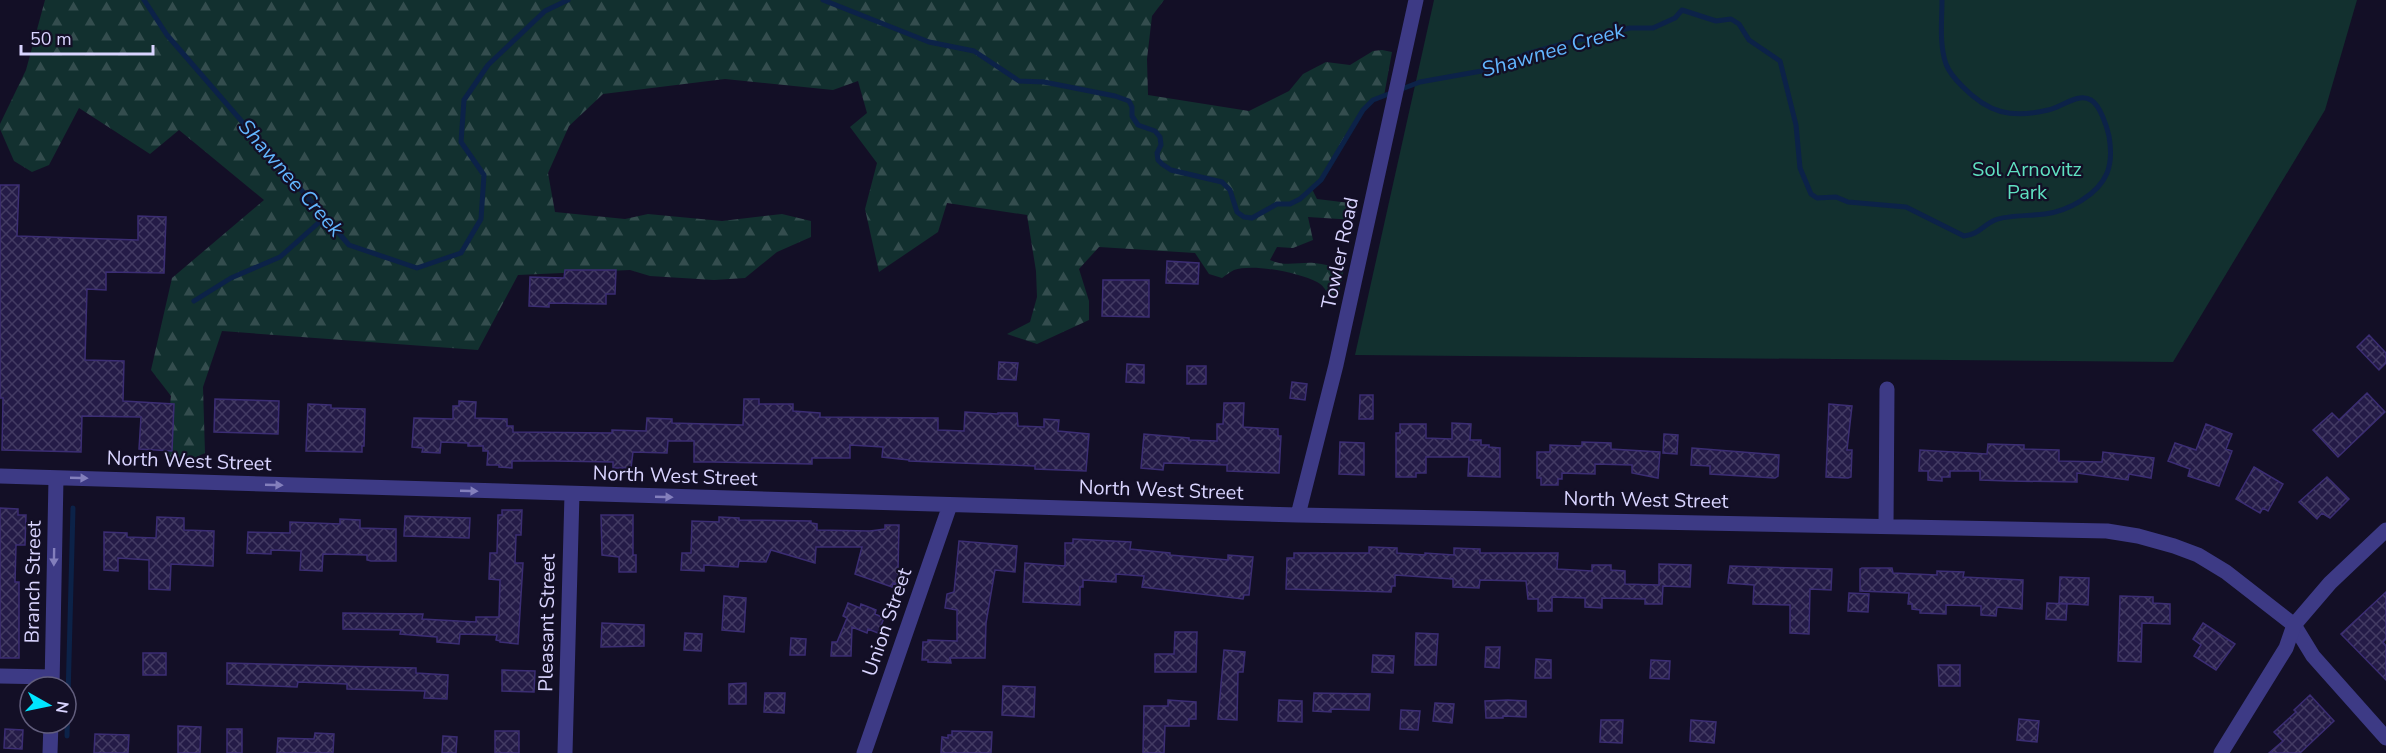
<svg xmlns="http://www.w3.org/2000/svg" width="2386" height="753" viewBox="0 0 2386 753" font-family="'Nunito Sans',sans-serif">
	<defs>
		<pattern id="forest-firs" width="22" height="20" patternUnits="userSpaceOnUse" patternTransform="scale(1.5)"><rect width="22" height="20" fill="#12302f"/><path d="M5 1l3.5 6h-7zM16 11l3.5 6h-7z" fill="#344d4e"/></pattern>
		<pattern id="building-cross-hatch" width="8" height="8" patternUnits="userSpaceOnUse" patternTransform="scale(1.5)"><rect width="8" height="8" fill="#241b47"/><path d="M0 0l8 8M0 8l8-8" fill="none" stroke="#433b63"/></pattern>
	</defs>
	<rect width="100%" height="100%" fill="#130f26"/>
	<path fill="url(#forest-firs)" d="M45 0H1164L1152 16 1147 59 1148 95 1249 111 1289 91 1303 74 1326 62 1350 65 1373 51 1382 50 1392 52 1384 96C1356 107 1336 154 1321 180L1312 189 1317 199 1358 204 1355 220 1308 217 1313 240 1293 248 1277 247 1270 260C1284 267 1299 262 1314 263 1324 264 1334 267 1344 268L1338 299C1324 294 1327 287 1317 282 1299 273 1253 263 1234 270 1230 272 1226 275 1222 278L1209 274 1195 253 1099 247 1079 269 1089 301V320L1037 344 1007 334 1030 322 1037 297 1036 271 1027 215 947 203 938 232 879 272 865 209 877 163 850 127 867 113 858 81 833 90 725 79 603 94 569 126 548 173 555 212 625 219 648 214 722 221 782 214 811 221V237L777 252 745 278 714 280 650 276 630 270 518 275 478 350 222 331 203 387 205 453 183 463 164 458 171 396 151 370 172 278 264 200 179 130 150 154 79 108 49 165 32 172 14 161 0 129V124L26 70Z"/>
	<path fill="#12302f" d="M1434 0H2357L2325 110 2173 362 1355 355Z"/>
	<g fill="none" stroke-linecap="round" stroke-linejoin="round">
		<path stroke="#0c2248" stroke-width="5" d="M144 0 167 35 349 245 417 268 461 253 481 219 484 175 461 142 464 100 488 65 545 11 568 0
			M823 0 929 42 974 51 1019 81 1044 82 1115 96 1129 101 1132 107V116L1138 125 1155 131 1160 137 1161 145 1157 153 1158 160 1162 164 1171 170 1222 182 1230 190 1237 212 1244 217 1252 218 1277 204H1290L1300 199 1321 180 1363 110 1373 100 1420 82 1504 67 1526 54 1567 43 1630 28H1653L1675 18 1682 10 1716 21 1731 19 1739 24 1749 40 1780 61 1796 125 1800 168 1811 194 1817 198 1836 197 1848 202 1906 207 1964 236C1978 235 1983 225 1995 220 2007 215 2031 216 2045 214 2068 211 2098 195 2107 173 2112 161 2111 148 2109 136 2107 127 2100 105 2091 100 2078 92 2061 108 2048 110 2011 119 1988 113 1962 86 1955 79 1949 72 1946 64 1939 44 1942 20 1942 0
			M194 301 231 278 280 257 325 217
			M67 736 73 508"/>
	</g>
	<path fill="url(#building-cross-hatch)" stroke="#3b2d73" stroke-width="1.5" d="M0 185H19L17 236 138 240V216L166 217 164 273 106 272V290L87 289 85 360 124 361 123 401 174 404 172 451 139 449 141 417 82 416 81 452 2 450 3 398H0Z
		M1167 261 1199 263 1198 284 1166 283Z
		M565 270H616L615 294H606V304L549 303V307L529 306 530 277 564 278Z
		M1103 280H1149V317L1102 316Z
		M2369 335 2386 353V363L2379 370 2357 347Z
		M999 362 1018 363 1016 380 998 379Z
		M1127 364 1144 365V383L1126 382Z
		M1187 366H1206V384H1187Z
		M1292 382 1307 384 1305 400 1290 398Z
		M2367 393 2385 412 2338 457 2313 430 2332 413 2339 420Z
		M1360 395H1373V419H1359Z
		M215 399 279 401 278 434 214 432Z
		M744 399H759V404H793V411L820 413V417L938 418V430L964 431 965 412 998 414V413H1017L1018 426 1044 427V419L1059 420 1058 431 1089 434 1086 471 1035 469V466L909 461V460L882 457 883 447 850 445V458H812V464L713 462H694V441H668L667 453 633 452 631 468H613V462L554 461H512V468L499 467V465H487L488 451H483V446H468V443L441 442 440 453 422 452 423 448 412 447 414 418 453 419V406H459V401L476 402 475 418 507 419V426H513V432L612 433V430L646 431 647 418 672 419V423L743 425Z
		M1224 403H1244L1243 427 1278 429V436H1281L1279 473 1227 471V465L1164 463 1163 470 1141 468 1144 434 1189 438V440L1217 441V424H1223Z
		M308 404 331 405V408L365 409 364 446H362V452L306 451Z
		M1829 404 1852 406 1847 450H1852L1851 477 1848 478 1826 477Z
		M1452 423 1471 424 1470 440H1481V445H1489V447L1500 448V477L1468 476 1469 457H1426V473H1416V477H1396V433H1400V424H1426V438L1452 439Z
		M2206 424 2232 434 2226 449 2232 451 2219 486 2188 476 2190 469 2168 461 2175 443 2196 450Z
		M1664 434 1678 435 1677 454 1663 453Z
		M1340 442 1364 443V475L1339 474Z
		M1582 442 1611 443V449L1660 452 1658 478 1632 473V465L1595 464V474L1562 473V479H1558V485H1541V478H1537V452H1550V445L1582 446Z
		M1988 444 2024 445V449L2059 450V461L2102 462 2103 452 2154 458 2151 478 2129 474 2128 480 2077 473V482L2008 481 1980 480V471H1950V477H1942V481L1928 480V471H1919L1920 450 1987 454Z
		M1692 448 1779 455 1778 476 1775 478 1710 474V466L1691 465Z
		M2254 467 2283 484 2268 511 2263 508 2260 513 2236 499Z
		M2327 477 2349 499 2330 518 2322 513 2317 519 2299 502Z
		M0 508 18 509V515H26L25 545H16L15 582H19V658H0Z
		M502 510H522L521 535H516L515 563H523L518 644 500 642V641L496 640 497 635 460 634 459 644 437 642V637L400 634 401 630 343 629V613L423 614 422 619 476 622V617H499L500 580 489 579 490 553H497L498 515H502Z
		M601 515H633V555H636V572H619V557L602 555Z
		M405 516 470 518 469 538 404 536Z
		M157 517 184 518V530L214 531 213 566 171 564 170 590 149 589V560L118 558V571L104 570V532L127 533V537L156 538Z
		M719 517 739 518V520L811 521V523L817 524V530L870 531 885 529V525H899L898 571H900L896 584 893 583 892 587 855 574 862 547H816L815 563 771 550 766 562 739 561 738 567 704 565V571L681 570 682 553H691L692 521 719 522Z
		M340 519 360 520V528L396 529V561H371L367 560V555L323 554 322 571 300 570 301 551 271 550V554L247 553 248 532 290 533V522L340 524Z
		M1073 539 1131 542 1130 549 1170 553V555L1228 560V555L1253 557 1249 595H1244L1243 599 1142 587 1144 576 1116 574V582L1083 580V587H1080V605L1023 602 1025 563 1065 566V543H1073Z
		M959 541 1017 546 1015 572 995 570 986 623 985 658H950L951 663 928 662V660H922L923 642H928V640L957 641V610L945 608 947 594 954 592Z
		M1369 547 1397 548V553L1425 555V553L1454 555V548L1480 549V553H1558L1557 569 1592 571V565H1611V570L1625 571V584L1659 585V564L1691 565 1690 587 1663 586 1662 604H1645V599L1602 598V608L1585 607V598L1552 597V611H1538V599H1528L1526 581 1480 580 1479 588 1453 587V579L1395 575V586H1392L1391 592 1286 589 1287 558H1294V553H1369Z
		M1730 566 1832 569 1831 590 1810 589 1809 634 1790 633V605L1753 604 1754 585 1728 583Z
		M1862 568H1892L1893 573 1937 575V571L1964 572 1963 577 2023 580 2022 609 1997 607 1996 616 1981 615V606L1946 605V614L1920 613V610L1912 609V604H1908L1909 593 1860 591V569Z
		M2060 577 2089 578 2088 605 2059 603Z
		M2386 592V639L2383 642 2386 646V680L2341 634Z
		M1849 593 1869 594 1868 612 1848 611Z
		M724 596 746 598 744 632 722 630Z
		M2120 596 2153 597V603L2170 604V624L2142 623 2141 662 2118 661Z
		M848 603 860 608 861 604 876 610 875 614 884 618 878 633 868 629 867 633 852 627 851 656H831L832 642H837L847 618 843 616Z
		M2047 603 2067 604 2066 620 2046 619Z
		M602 623 644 625V646L601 647Z
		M2203 623 2235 644 2216 670 2194 656 2201 645 2193 639Z
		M1175 632H1197L1196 672H1155V654H1174Z
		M685 633 702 634 701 651 684 650Z
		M1416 633 1438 634 1436 665H1415Z
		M791 638 806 639 805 655H790Z
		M1486 647H1500L1499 668 1485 667Z
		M1224 650 1245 652 1243 672H1238L1237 720 1218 719Z
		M143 653H166V675H143Z
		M1373 655 1394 656 1393 673 1372 672Z
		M1536 659 1551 660V678H1535Z
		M1651 660 1670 661 1669 679 1650 678Z
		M227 663 416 668V673L448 675 447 699 424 698 425 691 347 689V684L298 682 297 687 227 684Z
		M1938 665H1960V686H1939Z
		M502 670 535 671 534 692 502 691Z
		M746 683V704H729V684Z
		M1003 686 1035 687 1034 717 1002 715Z
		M765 693H785L784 713 764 712Z
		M1314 693 1370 694 1369 710 1331 709V712L1313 711Z
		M2310 695 2334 721 2300 753H2269L2283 741 2274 732 2296 712 2294 710Z
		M1168 700 1196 702V719H1189V726H1165L1164 753H1143L1144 706H1168Z
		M1279 700 1302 701V722L1278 721Z
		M1508 700 1526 701V717L1503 716V718H1486L1485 701Z
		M1435 703 1454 704 1452 723 1433 721Z
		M1401 710 1420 711 1418 730 1400 729Z
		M2019 719 2039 721 2037 742 2017 740Z
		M1601 720H1623L1622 743 1600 742Z
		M1691 720 1716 722 1714 743 1690 741Z
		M178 726 201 727 200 753H178Z
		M5 729 23 730 22 749 4 748Z
		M227 729H242V753H227Z
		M495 731H519V753H495Z
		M952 731 992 732 991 753H941L942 737 948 738V735H952Z
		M315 733 334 734 333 753H277L278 738 314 739Z
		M95 734 129 735 128 753H94Z
		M443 736 457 737 456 753H442Z"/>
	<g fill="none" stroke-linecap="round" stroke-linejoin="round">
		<path stroke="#3d3a85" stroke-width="15" d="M0 476 1298 515 2107 531 2138 536 2174 546 2198 555 2226 572 2294 625 2313 656 2386 738
			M1298 515 1336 365 1416 0
			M1886 526 1887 389
			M0 676 52 677
			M52 687 56 478
			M50 753 51 723
			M565 753 572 494
			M864 753 950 505"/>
		<path stroke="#3d3a85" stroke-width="15" d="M2221 753 2286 648 2294 625 2330 583 2386 530"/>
	</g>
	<defs><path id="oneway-solid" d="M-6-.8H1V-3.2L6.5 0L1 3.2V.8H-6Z" transform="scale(1.5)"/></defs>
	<g fill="#837fbc">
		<use href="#oneway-solid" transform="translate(79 478) rotate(2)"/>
		<use href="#oneway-solid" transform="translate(274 485) rotate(2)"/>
		<use href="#oneway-solid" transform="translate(469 491) rotate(2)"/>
		<use href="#oneway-solid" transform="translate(664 497) rotate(2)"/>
		<use href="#oneway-solid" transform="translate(54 557) rotate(91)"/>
	</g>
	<g text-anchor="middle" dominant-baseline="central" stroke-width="4.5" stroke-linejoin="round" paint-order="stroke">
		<g font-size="20" fill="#5fe0c0" stroke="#130f26">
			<text x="2027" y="169">Sol Arnovitz<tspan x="2027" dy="23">Park</tspan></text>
		</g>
		<g font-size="20" fill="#d9d4ff" stroke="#130f26">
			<text transform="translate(1340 253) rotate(-78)">Towler Road</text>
			<text transform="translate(189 461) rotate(2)">North West Street</text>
			<text transform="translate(675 476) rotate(2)">North West Street</text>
			<text transform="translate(1161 490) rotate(2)">North West Street</text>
			<text transform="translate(1646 500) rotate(1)">North West Street</text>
			<text transform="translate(33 582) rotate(-89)">Branch Street</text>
			<text transform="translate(887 622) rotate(-71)">Union Street</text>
			<text transform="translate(547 623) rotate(-89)">Pleasant Street</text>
		</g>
		<g font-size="21" font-style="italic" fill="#62b6ff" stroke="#130f26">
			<text transform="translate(1553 50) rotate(-16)">Shawnee Creek</text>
			<text transform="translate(291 178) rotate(49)">Shawnee Creek</text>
		</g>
	</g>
	<g transform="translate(48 705) rotate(99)"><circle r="28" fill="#130f26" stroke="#625e7d" stroke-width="1.5"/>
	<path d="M0-4.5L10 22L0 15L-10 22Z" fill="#00e5ff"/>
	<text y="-9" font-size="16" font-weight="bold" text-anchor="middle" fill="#d9d4ff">N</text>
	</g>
	<path d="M21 45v9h132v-9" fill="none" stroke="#d9d4ff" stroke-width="3"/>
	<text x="30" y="45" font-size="18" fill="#d9d4ff" stroke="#130f26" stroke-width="4.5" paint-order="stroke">50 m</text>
</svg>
